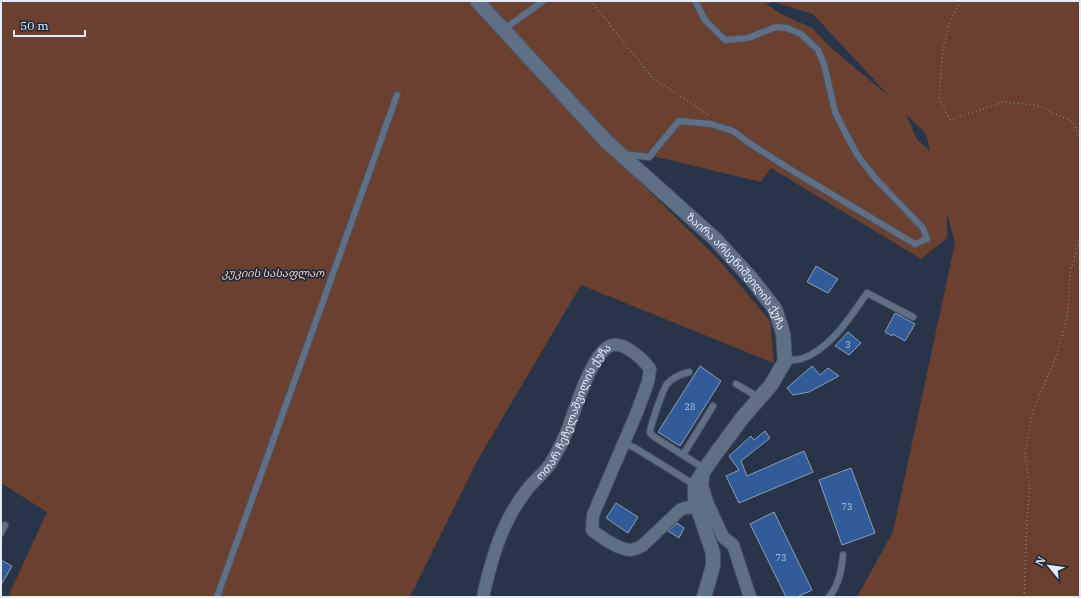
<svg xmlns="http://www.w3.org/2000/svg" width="1081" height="598" viewBox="0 0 1081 598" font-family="'IBM Plex Serif','Noto Sans Georgian',serif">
	<rect width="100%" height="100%" fill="#283548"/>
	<path fill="#6c402f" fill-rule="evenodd" d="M1 1H467L508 45 641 183 719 260 770 321 774 363 581 285 477 461 410 597H1V596L8 597 47 512 1 483Z
		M485 1H1080V597H857L893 532 955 243 947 213V238L921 259 771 168 761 182 615 147ZM773 2 813 14 890 97 829 46 812 28 783 15 766 4ZM906 114 926 134 930 151 917 140Z"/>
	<path fill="#315b99" stroke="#8e9eb5" d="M816 266 838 279 828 293 807 282Z
		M895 313 915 324 905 341 893 334 892 336 885 332Z
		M848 332 861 343 849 355 835 346Z
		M700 366 721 381 680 446 658 432Z
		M812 366 820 375 828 368 839 376 809 392 793 395 787 388Z
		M765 431 770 438 741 461 747 476 804 451 813 472 739 503 726 476 739 470 729 456 751 436 754 440Z
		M851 468 875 533 842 545 819 480Z
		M616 503 638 517 628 533 606 518Z
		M774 512 812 590 797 597H786L750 524Z
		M677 523 684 528 679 538 668 531Z
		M1 560 12 566 1 585Z"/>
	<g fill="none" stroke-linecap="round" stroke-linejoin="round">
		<defs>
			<path id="service" d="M503 30 543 1
				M624 154 649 157 679 121 711 124 733 131 749 143 793 171 915 244 927 239 923 228 875 178 858 156 846 134 835 112 824 64 818 50 801 34 787 28 776 27 748 38 725 40 705 20 695 1
				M786 361C791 360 796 360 801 359 830 350 851 316 867 293L913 317
				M689 372C681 374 673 377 667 384 663 390 650 426 650 433L653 436 705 469
				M736 384 760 398
				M624 443 635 448 695 485
				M683 455 713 406
				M1 533 5 525
				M217 597 397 95
				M829 597C838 586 842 568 843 555"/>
			<g id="minor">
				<path d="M704 470 702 485 707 502 723 537 733 545 750 597"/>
				<path id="s1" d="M483 597C488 574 495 546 506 524 511 513 519 500 526 491 534 480 546 472 552 461 558 451 563 441 567 431 575 410 590 358 608 347 621 338 643 359 650 369L648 382 637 412 593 515 592 530C601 537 618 549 630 550 634 550 638 548 642 546L680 510 685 508 697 507"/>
			</g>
			<g id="tertiary">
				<path id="s2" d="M477 1 607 142 715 239 750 277 775 309 783 333 785 361 771 385 743 417 717 452 705 469 695 485V500L713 553V566L704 597"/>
			</g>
		</defs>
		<use href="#service" stroke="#475263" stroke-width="8"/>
		<use href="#minor" stroke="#475263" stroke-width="14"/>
		<use href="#tertiary" stroke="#475263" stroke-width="16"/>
		<path stroke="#768191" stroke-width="1.5" stroke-dasharray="1 3" stroke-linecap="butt" d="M591 1 654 80 670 89 710 116
			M959 1V4L950 21 943 49 939 99 950 120 1003 102 1036 105 1073 122 1080 139
			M1024 597 1027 520 1030 486 1025 454 1032 414 1057 354 1068 313 1070 273 1080 237V195"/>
		<use href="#service" stroke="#616f85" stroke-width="6"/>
		<use href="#minor" stroke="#616f85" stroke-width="12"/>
		<use href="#tertiary" stroke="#616f85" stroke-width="14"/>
	</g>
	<g text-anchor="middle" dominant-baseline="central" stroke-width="3.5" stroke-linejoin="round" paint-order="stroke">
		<g font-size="9" fill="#b6c8e0">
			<text x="848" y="344">3</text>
			<text x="690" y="406">28</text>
			<text x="847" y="506">73</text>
			<text x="781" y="557">73</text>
		</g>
		<g font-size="11" font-style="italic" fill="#fbcebc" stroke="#1e2b3d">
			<text x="273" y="273">კუკიის სასაფლაო</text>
		</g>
		<g font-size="11" fill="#e3ecf8" stroke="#1e2b3d">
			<text stroke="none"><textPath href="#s2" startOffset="376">ზაირა არსენიშვილის ქუჩა</textPath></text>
			<text stroke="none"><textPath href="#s1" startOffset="209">ოთარ ჩეჩელაშვილის ქუჩა</textPath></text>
		</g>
	</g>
	<rect width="1081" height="598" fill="none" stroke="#e3ecf8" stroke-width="4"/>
	<g transform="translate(1049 566) rotate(299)" stroke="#1e2b3d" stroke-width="3" paint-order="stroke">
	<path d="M0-3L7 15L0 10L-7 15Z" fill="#e3ecf8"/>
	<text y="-6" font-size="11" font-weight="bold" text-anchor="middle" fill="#e3ecf8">N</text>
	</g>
	<path d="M14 30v6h71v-6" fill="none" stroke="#e3ecf8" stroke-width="2"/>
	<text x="20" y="30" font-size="12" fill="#e3ecf8" stroke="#1e2b3d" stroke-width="3" paint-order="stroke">50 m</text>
</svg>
